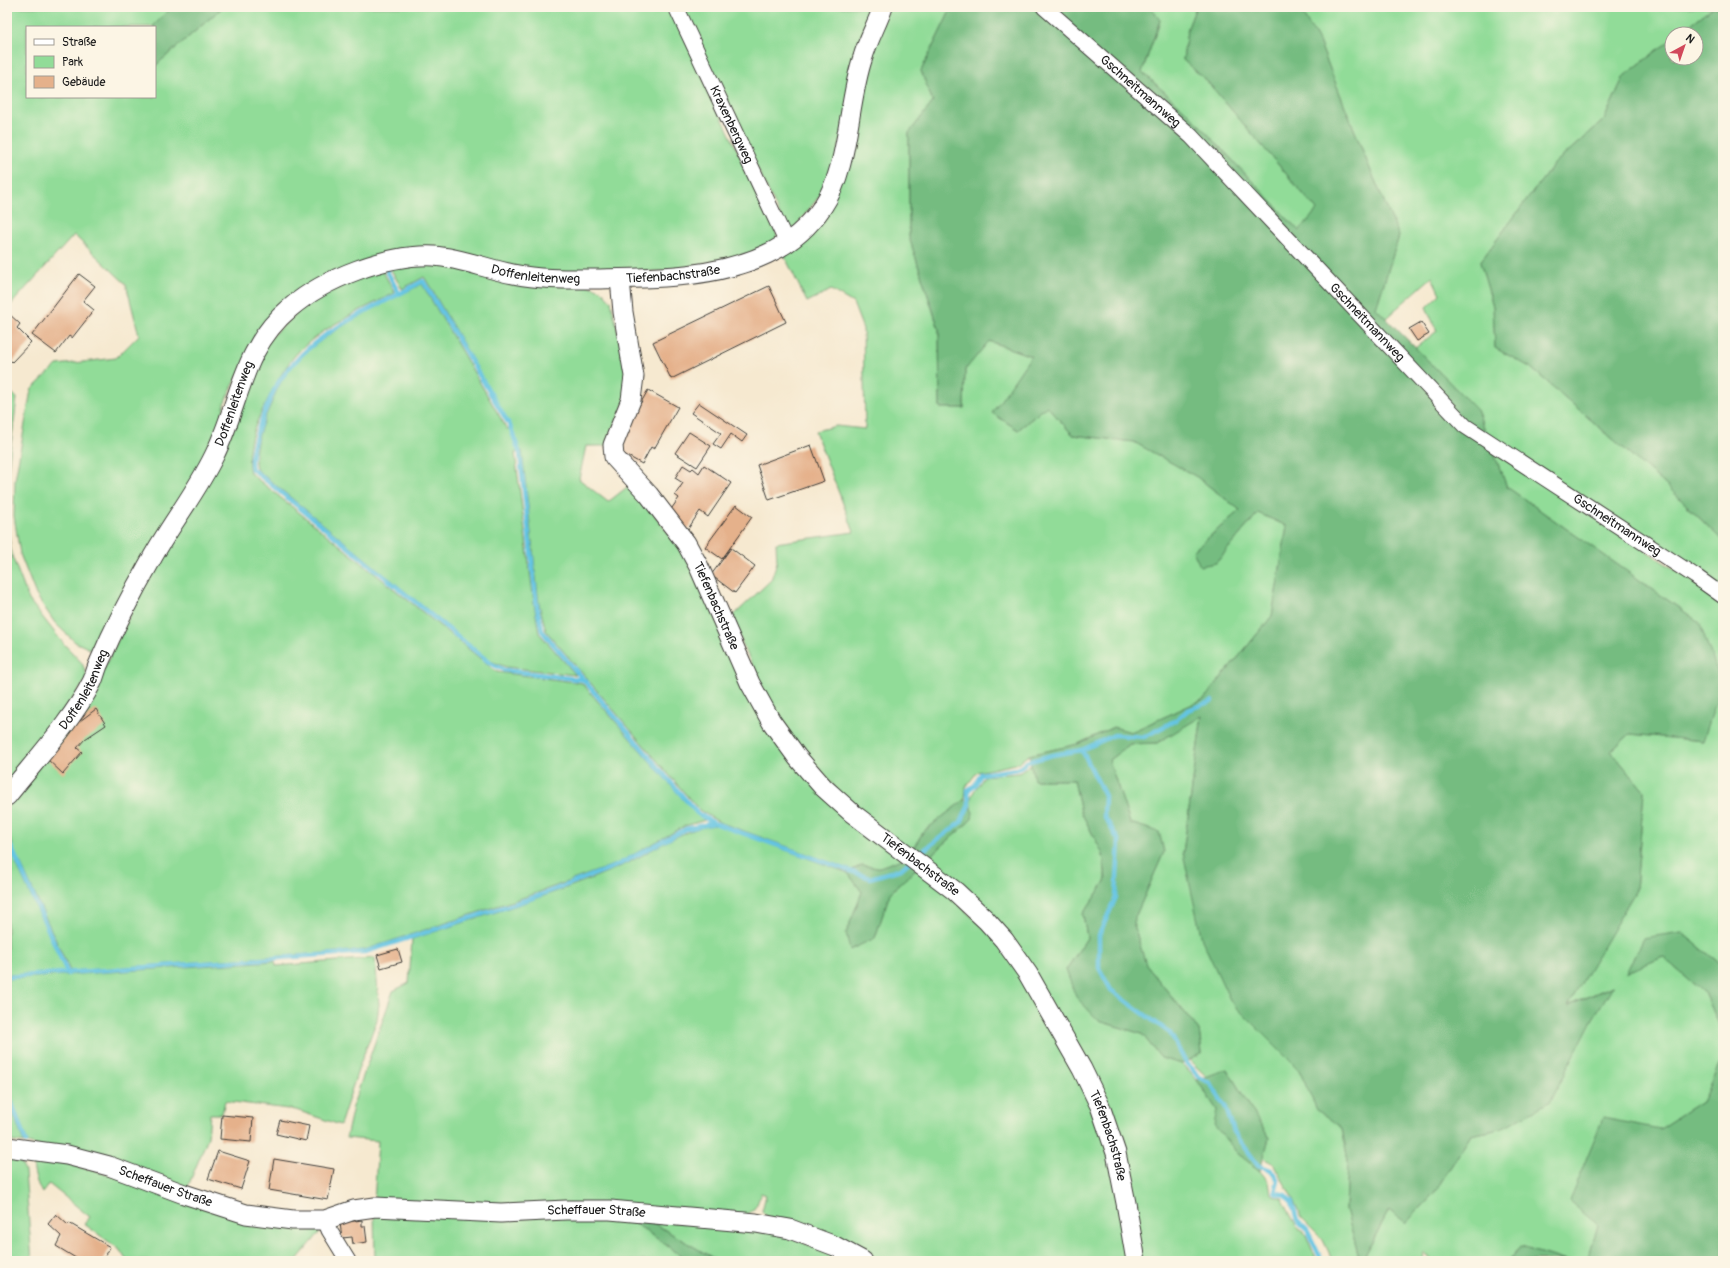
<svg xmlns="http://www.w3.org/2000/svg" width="1730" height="1268" viewBox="0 0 1730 1268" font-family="Pangolin,sans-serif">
	<rect width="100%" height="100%" fill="#fcf5e5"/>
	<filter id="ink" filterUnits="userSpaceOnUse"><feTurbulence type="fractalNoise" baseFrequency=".025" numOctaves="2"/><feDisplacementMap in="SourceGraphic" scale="8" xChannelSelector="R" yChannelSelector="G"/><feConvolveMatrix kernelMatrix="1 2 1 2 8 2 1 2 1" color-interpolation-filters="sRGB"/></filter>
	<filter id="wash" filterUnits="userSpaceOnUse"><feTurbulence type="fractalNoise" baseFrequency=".012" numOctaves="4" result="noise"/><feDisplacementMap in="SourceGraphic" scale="16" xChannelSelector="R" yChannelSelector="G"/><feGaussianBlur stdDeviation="0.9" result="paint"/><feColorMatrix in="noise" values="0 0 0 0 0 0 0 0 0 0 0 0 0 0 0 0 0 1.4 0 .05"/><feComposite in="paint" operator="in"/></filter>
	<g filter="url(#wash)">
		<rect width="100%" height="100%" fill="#f6e9d0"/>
		<path fill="#91dc98" stroke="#567c5a" d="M7 7H172L152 27H27V97H155V66L223 7H670L777 235 774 242 764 250 668 271 526 273 452 254 311 285 239 374 226 399 216 441 98 649 92 650 75 642 55 623 36 595 20 554 14 516 15 480 31 390 57 365 116 358 139 335 126 284 74 235 7 309Z
			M680 7H877L829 184 792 231 785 226Z
			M888 7H952L921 71 933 102 909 133V237L939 330 940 408H964L965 370 988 341 1031 356 993 413 1018 430 1047 406 1073 435 1134 442 1197 477 1240 510 1193 551 1216 563 1258 513 1287 526 1272 616 1204 699 1131 732 1113 727 1078 744 1029 755 1016 764 977 772 966 787 965 799 923 832 911 852 857 812 777 721 731 618 771 580 777 562 776 543 854 532 815 431 836 426 865 429 863 329 853 303 831 290 807 302 783 253 823 218 863 72Z
			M1150 7H1196L1187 30 1183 60 1206 80 1317 210 1299 231 1188 113 1142 72 1160 21Z
			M1298 7H1713L1678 34H1672V39L1624 76 1604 120 1554 164 1480 262 1493 306 1495 348 1530 367 1668 487 1723 541V591L1488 437 1477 410 1415 348 1437 331 1426 307 1440 294 1432 277 1386 318 1376 308 1399 236 1370 169 1318 39Z
			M431 261 587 285 601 290 611 301 628 377 626 399 606 446H586L579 479 608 502 631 484 684 553 766 720 905 858 877 868 862 865 852 870 719 822 699 810 546 631 539 604 522 451 515 453 534 603 539 633 576 675 506 667 490 661 256 469C252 452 260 429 267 413 272 403 275 392 281 382 308 337 376 308 422 284L507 429 512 428 426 280 424 277 402 289 389 266Z
			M381 268 395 293C363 309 328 324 301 349 283 367 273 389 262 411 253 429 245 452 250 473L497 672 582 683 694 812 705 820 685 826 616 864 534 894 364 950 70 971 20 862 16 864 66 972 7 975V845L8 847 13 845 7 832V808L89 699 263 345 318 293Z
			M7 388 17 398 7 477Z
			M1493 451 1723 601V966L1681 932 1626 972 1663 957 1706 995 1723 1033V1057L1702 1102 1660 1129 1598 1225 1588 1261H1566L1521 1247 1508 1261H1432L1424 1251 1423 1261H1362L1389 1210 1405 1223 1434 1193 1471 1135 1500 1129 1592 1020 1612 986 1567 1006 1636 890 1644 791 1611 751 1630 734 1703 741 1699 622 1507 487Z
			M7 526 12 556 29 600 63 643 82 663 88 678 7 788Z
			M1202 715 1183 853 1231 1002 1299 1070 1318 1110 1342 1128 1348 1161 1346 1209 1360 1261H1333L1323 1240 1301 1218 1292 1197 1273 1163 1263 1158 1269 1138 1227 1069 1207 1077 1189 1060 1202 1053 1199 1030 1146 965 1133 922 1164 852 1159 832 1130 823 1109 760 1130 744 1157 743Z
			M1031 765 1035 780H1074L1081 812 1103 854 1106 880 1083 914 1087 938 1066 970 1099 1021 1142 1034 1161 1058 1182 1064 1197 1080 1217 1110 1237 1153 1260 1171 1269 1182 1271 1194 1282 1198 1296 1226 1306 1235 1317 1261H1139L1116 1137 1033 975 924 862 972 819C973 810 968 801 973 793 976 787 981 783 984 776L1019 773Z
			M717 825 848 873 862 892 846 933 875 938 890 893 918 867 1007 949 1098 1110 1132 1261H877L828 1236 768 1218 762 1211 766 1195 761 1193C757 1205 756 1210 744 1216L374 1202 378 1141 346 1138 354 1102 393 991 409 983 412 939C481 917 550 896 617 868 650 854 679 828 717 825Z
			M375 958 379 1004 377 1020 360 1064 340 1125 296 1110 225 1101 222 1114H210L208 1137 187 1189 28 1143 7 1085V979L275 961 276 966Z
			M7 1097 24 1143 7 1141Z
			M7 1153C18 1154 21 1162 25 1172L32 1261H7Z
			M35 1156 320 1227 321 1231 296 1261H237L217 1256 216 1261H127L119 1249 84 1224 90 1217 49 1184 42 1193C37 1184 30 1166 35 1156Z
			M374 1212 626 1217 689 1261H375Z
			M648 1220 770 1230 851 1261H718Z"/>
		<path fill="#74bc80" stroke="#486c4e" d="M172 7H223L155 66V27H152Z
			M952 7H1150L1160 20 1142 72 1188 113 1299 231 1317 210 1206 80 1183 60 1187 30 1196 7H1220L1228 11 1232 7H1298L1318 39 1370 169 1399 236 1376 308 1477 410 1507 487 1699 622 1722 684 1703 741 1630 734 1611 751 1644 791 1636 890 1568 1006 1613 986 1592 1020 1551 1101 1500 1129 1471 1135 1434 1193 1405 1223 1389 1210 1362 1261H1360L1346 1209 1348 1161 1342 1128 1317 1110 1299 1070 1231 1002 1202 940 1183 853 1202 716 1157 743 1130 744 1109 760 1130 823 1159 832 1164 852 1133 922 1146 965 1199 1030 1202 1053 1182 1064 1161 1058 1142 1034 1099 1021 1076 997 1066 970 1087 938 1083 914 1106 880 1103 854 1081 812 1074 780H1034L1029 755 1078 744 1114 727 1131 732 1204 699 1272 616 1287 526 1258 513 1216 563 1200 566 1193 551 1240 510 1197 477 1134 442 1073 435 1047 406 1018 430 992 413 1031 356 989 341 965 370 964 408H940L939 329 909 237V133L933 102 921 71Z
			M1713 7H1723V541L1668 487 1530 367 1495 348 1493 306 1480 262 1554 164 1604 120 1624 76 1672 39V58H1696V34H1678Z
			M965 799 973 812 972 819 924 862 911 852 923 832Z
			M905 858 918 867 890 893 875 938 850 950 846 933 862 892 848 873 862 865 877 868Z
			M1681 932 1723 966V1033L1706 995 1663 957 1626 973 1643 938Z
			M1723 1057V1261H1588L1598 1225 1569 1201 1603 1118 1660 1129 1702 1102Z
			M1227 1069 1269 1138 1260 1171 1237 1153 1214 1125 1217 1110 1197 1080Z
			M626 1217 648 1220 718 1261H689Z
			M1521 1247 1566 1261H1508Z"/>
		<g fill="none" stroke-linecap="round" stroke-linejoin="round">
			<path stroke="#64c4e3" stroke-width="4.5" d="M385 267 399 294 423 281 510 426 520 454 537 607 542 631 697 813 714 823 870 878 901 869 909 862
				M399 294C352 318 311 336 280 380 273 390 268 405 263 416 258 429 248 456 252 469L490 663 504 670 585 680
				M1082 750 1105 796 1104 816 1119 841 1116 897 1099 935V968L1111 990 1170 1033 1186 1063 1198 1076 1210 1083 1226 1108 1234 1132 1258 1165 1271 1170 1278 1180 1275 1192 1285 1195 1292 1202 1297 1221 1307 1230 1322 1261
				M7 838 68 974
				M916 856 961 822 969 805 968 790 975 785 981 774 1018 769 1027 762 1052 755 1082 750 1114 735 1144 737 1176 720 1188 710 1212 701
				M7 977 365 952 535 897 616 866 686 829 714 823
				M7 1090 26 1142"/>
		</g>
		<g id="blocks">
			<path fill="#e5b18b" d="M79 274 95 286 83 301 94 310 72 338 69 336 56 353 32 335Z
				M769 286 786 322 671 379 653 342Z
				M7 312 20 324 17 328 31 342 12 362 7 357Z
				M1421 322 1429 334 1417 341 1409 329Z
				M648 390 678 407 654 449 651 447 642 464 615 449Z
				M699 403 747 435 742 442 731 434 721 449 713 444 721 433 691 413Z
				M689 432 711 446 697 467 675 453Z
				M811 445 824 481 769 500 757 465Z
				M683 465 691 470 693 468 699 473 704 465 731 483 708 517 700 511 688 529 667 515 679 498 675 495 683 483 675 478Z
				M736 505 752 517 722 559 705 547Z
				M731 548 755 566 735 593 711 575Z
				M96 709 106 725 85 739 77 748 82 752 63 774 46 758 76 724Z
				M398 949 402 962 381 968 377 955Z
				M222 1115 253 1118 251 1142 220 1139Z
				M280 1120 309 1126 306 1141 276 1134Z
				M218 1151 250 1161 241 1189 208 1179Z
				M274 1159 334 1169 328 1200 269 1190Z
				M56 1214 68 1225 69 1223 110 1247 103 1261H78L79 1260 56 1246 61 1236 48 1224Z
				M362 1220V1226H365L367 1242 353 1244 352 1237 342 1238 340 1223Z"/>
		</g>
	</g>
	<g filter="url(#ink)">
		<use href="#blocks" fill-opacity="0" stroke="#3d3b37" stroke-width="1"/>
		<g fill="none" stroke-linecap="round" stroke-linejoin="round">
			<defs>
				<g id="minor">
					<path id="s1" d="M676 7 787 243"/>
					<path id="s2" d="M1044 7 1191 136 1465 426 1695 576 1723 596"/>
					<path d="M325 1220 329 1230 348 1261"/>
				</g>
				<g id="tertiary">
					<path id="s3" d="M620 279 623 312 634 376 631 400 613 445 614 457 649 495 686 543 699 567 750 683 771 721 797 757 823 787 852 813 955 891 986 920 1004 940 1028 974 1082 1069 1100 1106 1116 1153 1126 1203 1136 1261"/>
					<path id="s4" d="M7 796C34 762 73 720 92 682 95 676 96 669 99 663 114 628 132 593 151 560 170 525 196 493 214 456 240 404 241 349 290 308 325 278 387 254 434 256 461 258 487 269 513 274 542 280 571 279 600 279 655 278 716 278 767 254 789 244 809 227 823 206 850 166 847 103 863 57 868 40 877 24 883 7"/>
					<path id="s5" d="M7 1147 67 1155 109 1166 184 1194 246 1214 293 1220H325L354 1210 375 1207 501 1213 566 1210H610L756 1223 790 1229 835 1246 863 1261"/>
				</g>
			</defs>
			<use href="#minor" stroke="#3d3b37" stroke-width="17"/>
			<use href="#tertiary" stroke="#3d3b37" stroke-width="21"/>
			<use href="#minor" stroke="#fff" stroke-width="15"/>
			<use href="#tertiary" stroke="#fff" stroke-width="19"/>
		</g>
	</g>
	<g text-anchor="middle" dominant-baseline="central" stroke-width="3" stroke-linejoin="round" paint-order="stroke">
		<g font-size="13" fill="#1c1c1c" stroke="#fcf5e5">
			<text stroke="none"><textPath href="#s2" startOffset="128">Gschneitmannweg</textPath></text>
			<text stroke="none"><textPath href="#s1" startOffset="130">Kraxenbergweg</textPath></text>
			<text stroke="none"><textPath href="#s4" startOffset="828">Doffenleitenweg</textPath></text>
			<text stroke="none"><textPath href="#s4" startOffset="966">Tiefenbachstraße</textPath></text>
			<text stroke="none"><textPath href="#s2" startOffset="452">Gschneitmannweg</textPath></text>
			<text stroke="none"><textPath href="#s4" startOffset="456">Doffenleitenweg</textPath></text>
			<text stroke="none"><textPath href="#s2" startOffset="776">Gschneitmannweg</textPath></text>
			<text stroke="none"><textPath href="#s3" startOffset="365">Tiefenbachstraße</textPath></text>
			<text stroke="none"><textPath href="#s4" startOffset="132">Doffenleitenweg</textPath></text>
			<text stroke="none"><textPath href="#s3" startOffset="701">Tiefenbachstraße</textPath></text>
			<text stroke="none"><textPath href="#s3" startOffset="1037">Tiefenbachstraße</textPath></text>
			<text stroke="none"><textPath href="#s5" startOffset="164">Scheffauer Straße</textPath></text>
			<text stroke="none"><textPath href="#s5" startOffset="602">Scheffauer Straße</textPath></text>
		</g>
	</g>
	<rect width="1730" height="1268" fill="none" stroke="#fcf5e5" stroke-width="24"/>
	<rect x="26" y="26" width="130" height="72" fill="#fcf5e5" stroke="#a29e95"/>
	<rect x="34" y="39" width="20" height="6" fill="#ffffff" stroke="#a29e95"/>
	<text x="62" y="46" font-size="12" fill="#1c1c1c">Straße</text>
	<rect x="34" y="56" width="20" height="12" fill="#91dc98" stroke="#a29e95"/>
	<text x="62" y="66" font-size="12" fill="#1c1c1c">Park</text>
	<rect x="34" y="76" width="20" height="12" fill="#e5b18b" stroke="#a29e95"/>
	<text x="62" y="86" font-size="12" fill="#1c1c1c">Gebäude</text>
	<g transform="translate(1684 46) rotate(40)"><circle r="19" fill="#fcf5e5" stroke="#a29e95"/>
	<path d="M0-3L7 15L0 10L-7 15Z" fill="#d1495b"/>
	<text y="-6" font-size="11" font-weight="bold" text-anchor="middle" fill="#1c1c1c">N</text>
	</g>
</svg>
